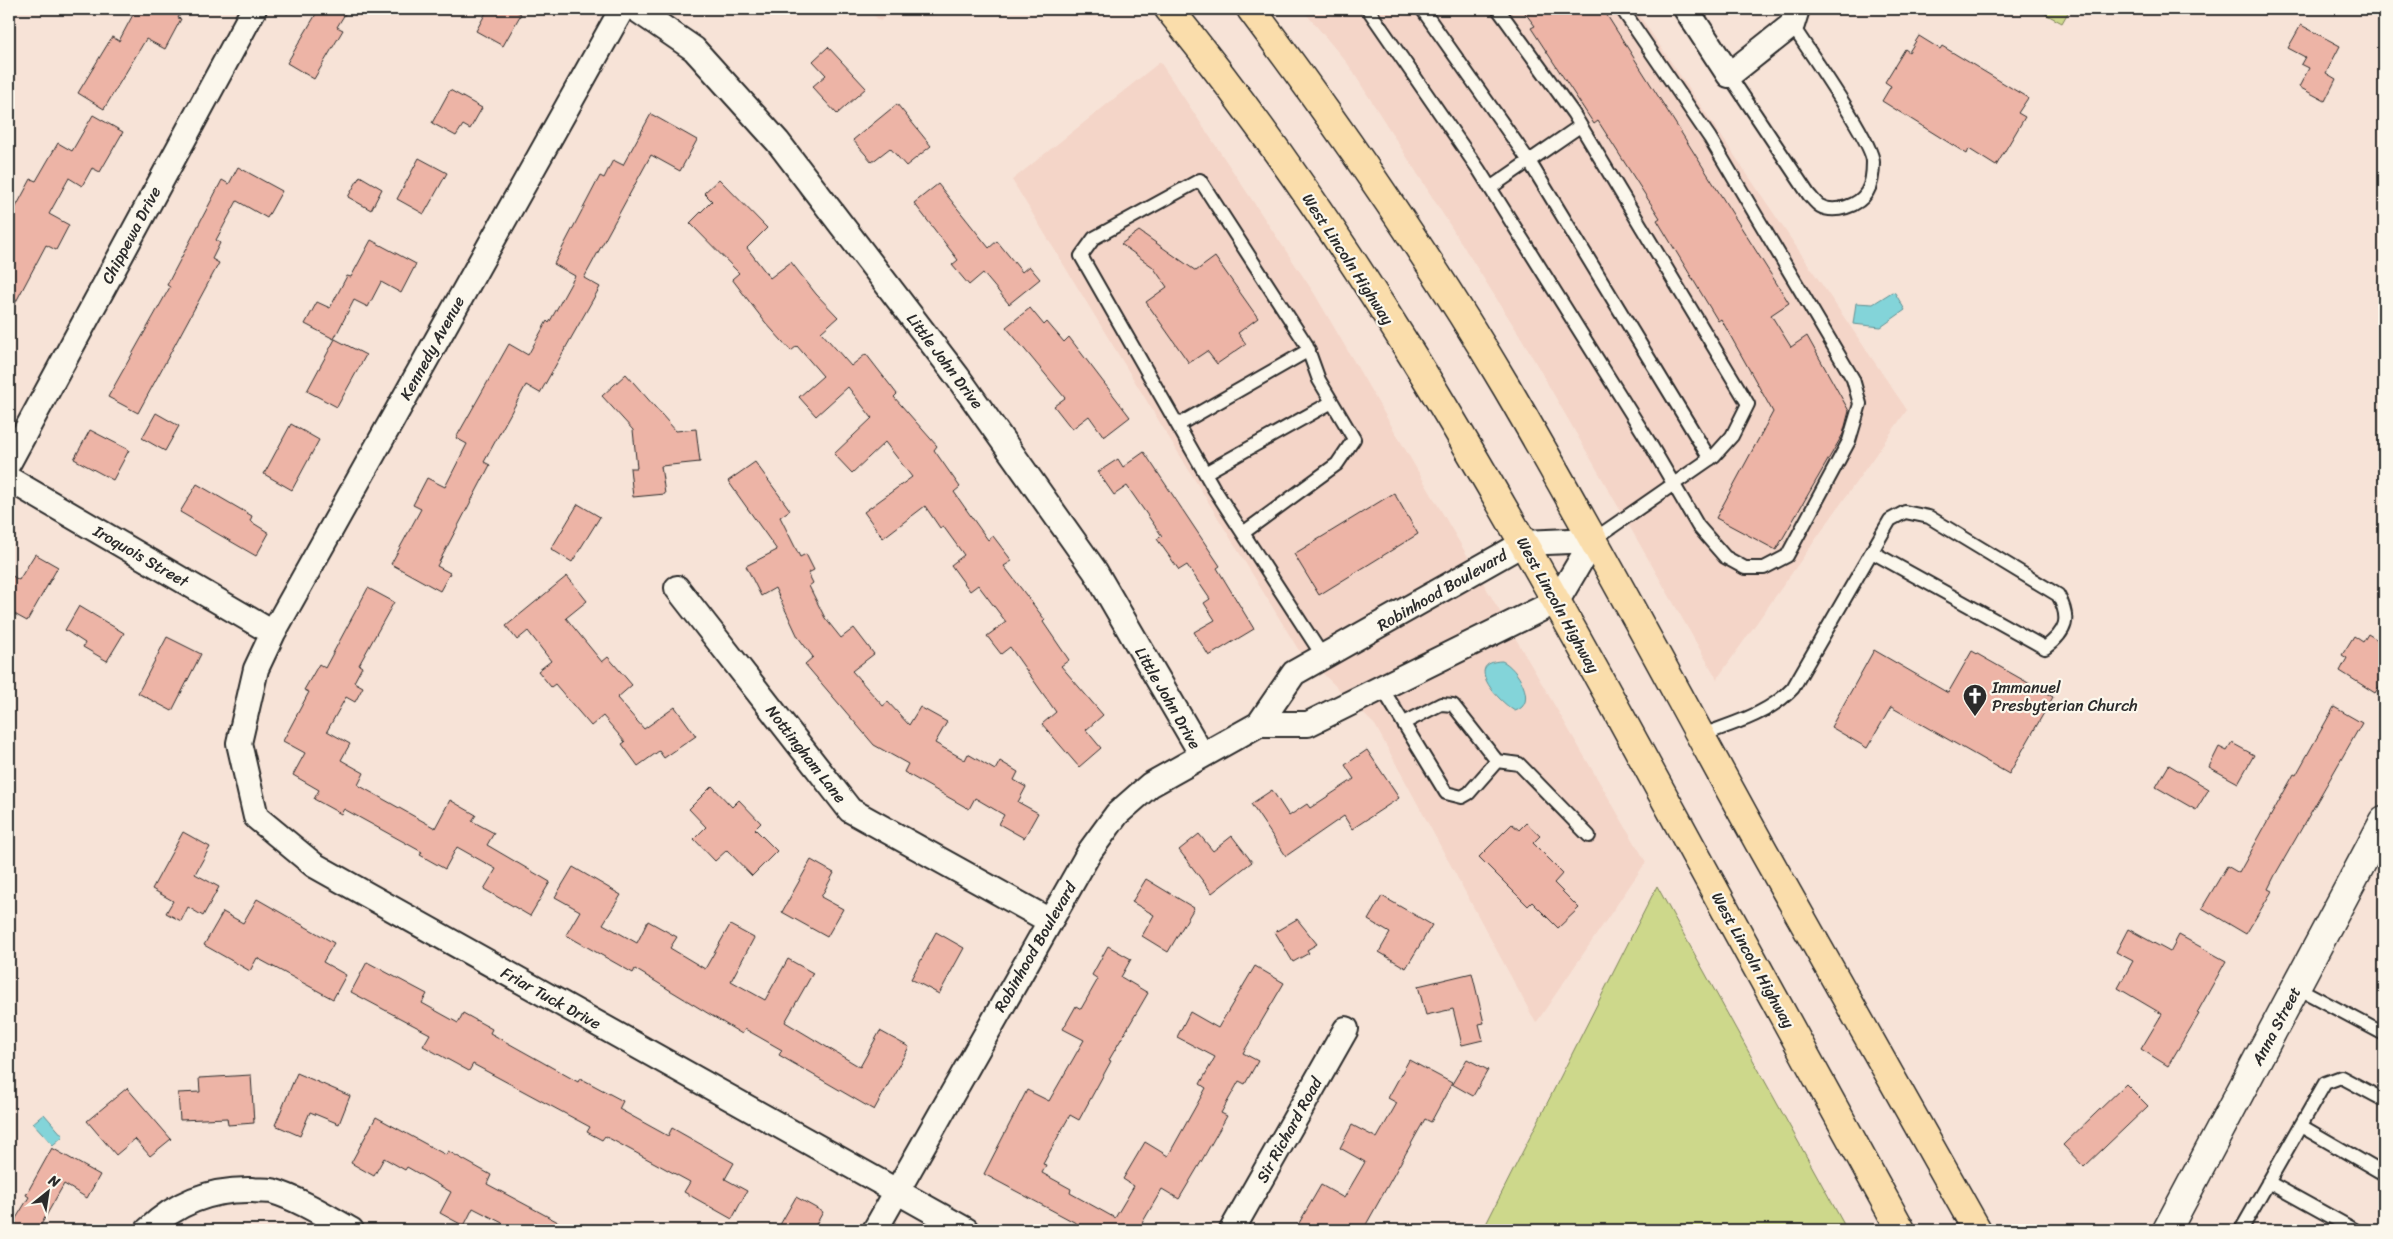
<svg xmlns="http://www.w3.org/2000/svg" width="2393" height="1239" viewBox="0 0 2393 1239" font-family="Sriracha,sans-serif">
	<rect width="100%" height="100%" fill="#f7e3d7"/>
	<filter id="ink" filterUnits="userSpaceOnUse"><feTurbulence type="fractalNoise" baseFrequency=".02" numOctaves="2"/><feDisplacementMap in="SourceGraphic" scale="10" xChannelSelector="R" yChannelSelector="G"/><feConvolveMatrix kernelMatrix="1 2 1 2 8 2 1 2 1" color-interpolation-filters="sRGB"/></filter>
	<g filter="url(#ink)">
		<path fill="#f4d5c8" d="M867 9H893L880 21Z
			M1302 9H1635L1907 410 1717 679 1522 339 1348 64Z
			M1160 62 1314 293 1646 862 1536 1023 1375 725 1298 649 1012 180Z"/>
		<path fill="#cdd88b" stroke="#7c825b" d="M2036 9H2070L2062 23Z
			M1657 886 1847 1230H1483Z"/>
		<path fill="#83d4d9" stroke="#609093" d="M1892 292 1895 293 1905 310 1881 327 1853 324 1856 303 1873 304Z
			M1502 661C1517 667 1539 704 1515 711 1499 702 1462 662 1502 661Z
			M44 1114 63 1136 53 1145 33 1123Z"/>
		<path fill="#edb4a6" stroke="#2b2b2b" d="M136 9H183L178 18 181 19 165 49 146 39 104 109 78 93 112 37 119 41Z
			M319 9H348L337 27 343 30 314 79 287 63Z
			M488 9H512L521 14 503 46 476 31Z
			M1522 9H1603L1789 303 1771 315 1791 347 1807 336 1849 411 1843 434 1776 550 1716 518 1773 412 1721 319 1718 321 1657 220 1660 218 1598 121 1594 124 1531 28 1535 26Z
			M2301 25 2340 46 2326 73 2336 79 2325 101 2299 87 2309 68 2301 64 2305 57 2288 48Z
			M1919 36 1940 49 1942 46 2028 98 2018 113 2025 117 1996 166 1969 149 1967 154 1882 101 1891 86 1885 82 1905 49 1909 52Z
			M828 47 866 88 837 114 812 87 826 75 813 61Z
			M450 90 482 108 470 129 463 125 456 136 432 123Z
			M897 104 931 146 906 166 890 148 872 162 853 140Z
			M651 114 697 140 680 171 651 155 584 278 600 287 540 393 526 385 484 462 490 465 437 566 450 573 440 591 391 564 421 509 413 505 427 478 445 487 467 444 456 438 509 344 528 355 547 321 549 323 575 276 554 264 600 176 604 178 613 160 623 165Z
			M93 115 123 132 100 172 92 168 82 186 69 178 49 214 69 225 56 250 46 245 9 315V220L31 179 36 181 58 143 72 151Z
			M419 158 447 173 424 214 397 199Z
			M238 167 282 191 267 218 237 201 216 240 220 243 212 259 219 263 138 413 108 397 170 287 167 285 222 180 229 184Z
			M360 176 382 189 371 210 348 197Z
			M719 179 767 228 747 248 770 278 791 262 816 294 838 317 821 332 851 366 866 354 897 394 894 397 937 446 934 450 960 487 954 492 968 512 988 540 993 536 1012 561 1004 566 1045 620 1043 622 1069 660 1061 666 1103 715 1086 730 1101 748 1079 767 1042 724 1056 712 1010 647 1001 654 987 636 1006 622 978 585 970 591 951 565 964 555 943 526 940 528 925 506 883 538 864 512 912 477 885 442 852 473 834 454 872 418 848 387 816 416 799 397 823 376 797 346 791 351 765 322 732 279 739 273 690 223 712 201 704 193Z
			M938 184 989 248 997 241 1022 272 1029 266 1040 279 1009 304 983 273 969 285 952 265 958 260 914 203Z
			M1139 231 1196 271 1215 257 1258 318 1238 333 1246 344 1217 364 1207 351 1189 363 1146 302 1167 287 1153 267 1121 244Z
			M371 240 416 264 401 293 381 282 368 307 354 300 334 339 305 324 317 302 330 308 347 276 351 277Z
			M1030 308 1044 325 1047 322 1064 342 1069 337 1130 417 1104 437 1089 416 1072 429 1054 406 1065 398 1006 327Z
			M335 339 366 355 337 407 307 391Z
			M626 374 676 431 696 429 700 462 661 466 665 494 633 497 630 468H637L633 430 602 396Z
			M156 413 179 426 165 451 142 438Z
			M291 424 319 440 292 490 264 474Z
			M90 430 129 450 113 480 74 459Z
			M1144 452 1220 566 1217 568 1254 629 1209 656 1194 632 1215 620 1204 603 1210 599 1187 565 1179 570 1157 539 1162 536 1127 486 1114 495 1098 472 1118 459 1123 467Z
			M755 462 790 510 780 517 800 557 806 554 814 570 808 573 813 583 809 586 825 618 841 638 854 628 874 654 852 671 883 706 888 702 909 725 920 707 947 722 935 743 965 760 968 754 995 770 1000 761 1018 772 1014 780 1026 787 1018 802 1038 813 1024 838 999 824 1004 815 975 798 969 809 904 772 908 764 874 745 805 664 813 657 798 637 775 588 761 596 746 566 777 550 728 481Z
			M197 484 252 516 250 521 269 533 256 556 180 512Z
			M1394 493 1418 534 1319 595 1294 554Z
			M578 504 600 517 572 562 551 549Z
			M35 554 58 567 27 621 9 611V574L19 580Z
			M567 576 587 601 566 618 602 662 608 657 632 685 617 698 644 729 675 707 696 736 664 758 659 751 638 766 622 744 625 742 603 716 591 726 555 684 551 687 538 671 551 661 528 631 517 640 506 626Z
			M368 588 394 602 359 665 362 667 354 682 363 687 355 702 346 697 327 731 350 744 341 760 364 773 358 785 435 828 450 800 476 815 472 821 494 833 487 845 550 882 530 916 484 889 496 869 457 847 445 869 420 855 422 852 344 809 341 814 314 799 319 790 293 775 305 753 283 741 309 692 304 690 319 664 325 668Z
			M79 606 124 633 107 661 83 647 85 643 65 630Z
			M2368 634 2384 644V679L2375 693 2340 671 2347 658 2342 655 2354 636 2363 642Z
			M167 637 201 654 172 711 138 693Z
			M1874 650 1948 693 1972 651 2053 697 2009 774 1891 707 1867 748 1831 727Z
			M2334 707 2362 723 2275 875 2268 889 2272 891 2246 934 2202 908 2227 866 2239 873 2294 774 2296 775Z
			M2232 743 2254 755 2238 783 2209 767 2219 747 2227 751Z
			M1367 750 1399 798 1352 829 1344 816 1286 856 1251 804 1272 790 1289 816 1307 804 1310 808 1354 779 1345 765Z
			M2169 765 2209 789 2196 810 2156 787Z
			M712 786 732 807 739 800 761 823 755 829 777 851 752 876 727 850 715 861 694 839 706 827 689 809Z
			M1526 823 1540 836 1533 843 1563 873 1554 883 1579 908 1558 928 1532 902 1528 906 1479 857 1512 824 1519 830Z
			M183 832 210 847 195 874 219 887 203 916 188 907 181 921 166 913 173 901 152 889Z
			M1199 834 1213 851 1232 836 1252 862 1212 893 1179 850Z
			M811 860 834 873 821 897 843 909 827 937 782 912Z
			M573 867 621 895 603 924 637 943 648 921 677 937 670 948 705 969 730 925 754 938 731 981 765 1000 788 959 813 973 785 1022 860 1067 880 1031 909 1047 874 1110 779 1055 782 1050 745 1029 742 1034 635 969 633 973 566 935 580 911 555 897Z
			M1146 879 1194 908 1168 952 1142 936 1154 915 1132 902Z
			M1382 896 1432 925 1406 968 1379 952 1390 933 1368 920Z
			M257 899 334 943 323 962 346 975 333 999 257 958 250 971 204 945 223 912 243 923Z
			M1297 919 1317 944 1307 950 1309 953 1293 962 1275 932Z
			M2128 929 2170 952 2179 935 2226 961 2197 1013 2199 1014 2168 1066 2141 1049 2162 1014 2118 988 2133 961 2116 952Z
			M936 932 964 948 939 994 911 979Z
			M1108 946 1131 959 1121 977 1148 993 1109 1060 1111 1061 1079 1120 1070 1115 1043 1164 1046 1165 1042 1173 1071 1189 1070 1193 1115 1218 1134 1186 1123 1179 1145 1142 1168 1156 1206 1088 1200 1084 1215 1057 1177 1037 1190 1012 1218 1028 1255 966 1284 983 1243 1053 1258 1061 1245 1084 1239 1081 1221 1113 1227 1116 1201 1162 1179 1199 1162 1189 1138 1230H1089L984 1174 1027 1090 1049 1101 1084 1040 1063 1029 1076 1006 1081 1009 1098 979 1092 975Z
			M367 962 427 994 422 1003 458 1023 463 1013 492 1029 490 1033 578 1082 580 1078 623 1101 619 1109 668 1136 672 1128 734 1163 725 1179 747 1191 732 1219 684 1192 690 1182 605 1136 602 1140 587 1132 590 1127 473 1064 469 1071 423 1046 430 1034 351 992Z
			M1472 973 1484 1023 1479 1024 1483 1040 1462 1045 1453 1009 1426 1015 1418 986Z
			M1467 1059 1488 1070 1473 1096 1452 1084Z
			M1409 1060 1452 1083 1431 1122 1425 1119 1363 1230H1295L1321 1185 1344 1198 1365 1162 1340 1148 1352 1125 1377 1138 1397 1103 1388 1098Z
			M297 1073 350 1096 339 1124 310 1112 300 1136 275 1125Z
			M251 1075 254 1123 228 1125 227 1118 180 1120 178 1093 200 1092 199 1078Z
			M2126 1084 2148 1106 2084 1167 2063 1145Z
			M127 1088 171 1139 150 1156 135 1139 116 1155 87 1121Z
			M376 1117 446 1155 448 1151 491 1175 487 1184 573 1230H516L473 1208 464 1226 440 1213 451 1192 407 1167 405 1170 384 1158 374 1176 351 1163Z
			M52 1148 100 1175 87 1198 64 1184 38 1230H9L29 1197 26 1195Z
			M796 1197 823 1212 813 1230H777Z"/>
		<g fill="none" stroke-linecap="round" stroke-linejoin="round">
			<defs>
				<path id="lane" d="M1368 9 1479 170 1649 442 1698 526 1725 557 1745 568H1764L1787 556 1849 441 1860 404 1853 379 1710 138 1622 9
					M1422 9 1529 161 1710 459
					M1498 9 1573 113 1748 404 1732 436 1714 456 1593 540
					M1729 75 1809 195C1812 198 1816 204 1820 206 1834 214 1859 206 1867 192 1872 184 1873 171 1873 162 1873 142 1806 47 1792 25
					M1490 188 1580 126
					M1178 425 1309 350
					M1205 473 1332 402
					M1243 533 1337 464 1354 439 1319 380 1306 344 1200 180 1094 238 1081 256 1213 487 1324 658
					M1382 688 1446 793 1462 797 1469 793 1497 761 1453 705 1441 704 1404 723
					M1702 735C1734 723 1769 714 1793 688L1890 520 1905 512 1929 517 2058 595C2071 619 2067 631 2045 648L1872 552
					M1497 761 1519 764 1589 836
					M2296 987 2384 1034
					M2301 1126 2384 1174
					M2268 1182 2355 1230
					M2241 1230 2325 1083 2341 1077 2384 1100"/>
				<path id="street" d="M622 9 273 633 256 669 239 743 256 817 314 865 966 1230
					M636 9 694 49 778 142 957 376 1095 571 1202 755
					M1686 9 1729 75 1792 25 1797 9
					M9 462 254 9
					M9 479 273 633
					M677 588 850 810 1050 921
					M1259 724H1308L1557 601 1593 540
					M148 1230C177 1202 213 1189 252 1190 258 1191 266 1190 272 1191 299 1199 326 1216 351 1230
					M875 1230 1090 851 1117 814 1150 785 1259 724 1294 673 1524 543 1593 540
					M1232 1230 1346 1029"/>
				<path id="secondary" d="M2167 1230 2384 821"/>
				<path id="primary" d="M1169 9C1348 229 1490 479 1626 727 1717 895 1809 1063 1901 1230
					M1251 9C1342 131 1429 256 1507 388 1596 540 1678 696 1763 850 1834 977 1906 1103 1977 1230"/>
			</defs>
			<use href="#lane" stroke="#2b2b2b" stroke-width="16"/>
			<use href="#street" stroke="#2b2b2b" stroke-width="28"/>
			<use href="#secondary" stroke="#2b2b2b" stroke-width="31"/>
			<use href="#primary" stroke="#2b2b2b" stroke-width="31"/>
			<use href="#lane" stroke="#fbf7ec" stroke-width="12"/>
			<use href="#street" stroke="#fbf7ec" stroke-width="24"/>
			<use href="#secondary" stroke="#fbf7ec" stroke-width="28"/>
			<use href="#primary" stroke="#faddab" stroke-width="28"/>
		</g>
	</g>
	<defs>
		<symbol id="church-pin" viewBox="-11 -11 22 30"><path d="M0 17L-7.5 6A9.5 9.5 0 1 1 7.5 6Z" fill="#2b2b2b" stroke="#fbf7ec"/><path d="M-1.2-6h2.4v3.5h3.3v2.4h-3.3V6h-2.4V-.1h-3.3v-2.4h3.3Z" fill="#fff"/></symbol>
	</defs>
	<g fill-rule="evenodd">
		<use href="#church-pin" x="1961" y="682" width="28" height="38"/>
	</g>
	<g text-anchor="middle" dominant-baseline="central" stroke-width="4.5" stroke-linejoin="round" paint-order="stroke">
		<g font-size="16" fill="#2b2b2b" stroke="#fbf7ec">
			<text transform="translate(131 235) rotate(-62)">Chippewa Drive</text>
			<text transform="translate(1348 259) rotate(57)">West Lincoln Highway</text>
			<text transform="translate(432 348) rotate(-61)">Kennedy Avenue</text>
			<text transform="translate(945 361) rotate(53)">Little John Drive</text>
			<text transform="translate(141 556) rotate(30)">Iroquois Street</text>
			<text transform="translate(1442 590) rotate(-30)">Robinhood Boulevard</text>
			<text transform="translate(1558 605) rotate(61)">West Lincoln Highway</text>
			<text transform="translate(1168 698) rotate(60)">Little John Drive</text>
			<text transform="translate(806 754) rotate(52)">Nottingham Lane</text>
			<text transform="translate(1035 947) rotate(-60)">Robinhood Boulevard</text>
			<text transform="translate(1753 960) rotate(61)">West Lincoln Highway</text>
			<text transform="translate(551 998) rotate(29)">Friar Tuck Drive</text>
			<text transform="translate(2276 1026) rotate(-62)">Anna Street</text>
			<text transform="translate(1289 1130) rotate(-61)">Sir Richard Road</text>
		</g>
		<g font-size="16" fill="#2b2b2b" stroke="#fbf7ec" text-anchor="start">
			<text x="1992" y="687">Immanuel<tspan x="1992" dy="18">Presbyterian Church</tspan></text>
		</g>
	</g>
	<rect width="2393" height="1239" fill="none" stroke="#fbf7ec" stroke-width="30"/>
	<rect x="15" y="15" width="2363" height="1209" fill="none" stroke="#2b2b2b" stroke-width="2" filter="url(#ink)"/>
	<g transform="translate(48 1192) rotate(30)" stroke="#fbf7ec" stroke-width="4" paint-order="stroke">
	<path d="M0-4L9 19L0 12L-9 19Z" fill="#2b2b2b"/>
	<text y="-8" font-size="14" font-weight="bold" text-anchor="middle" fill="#2b2b2b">N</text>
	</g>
</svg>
